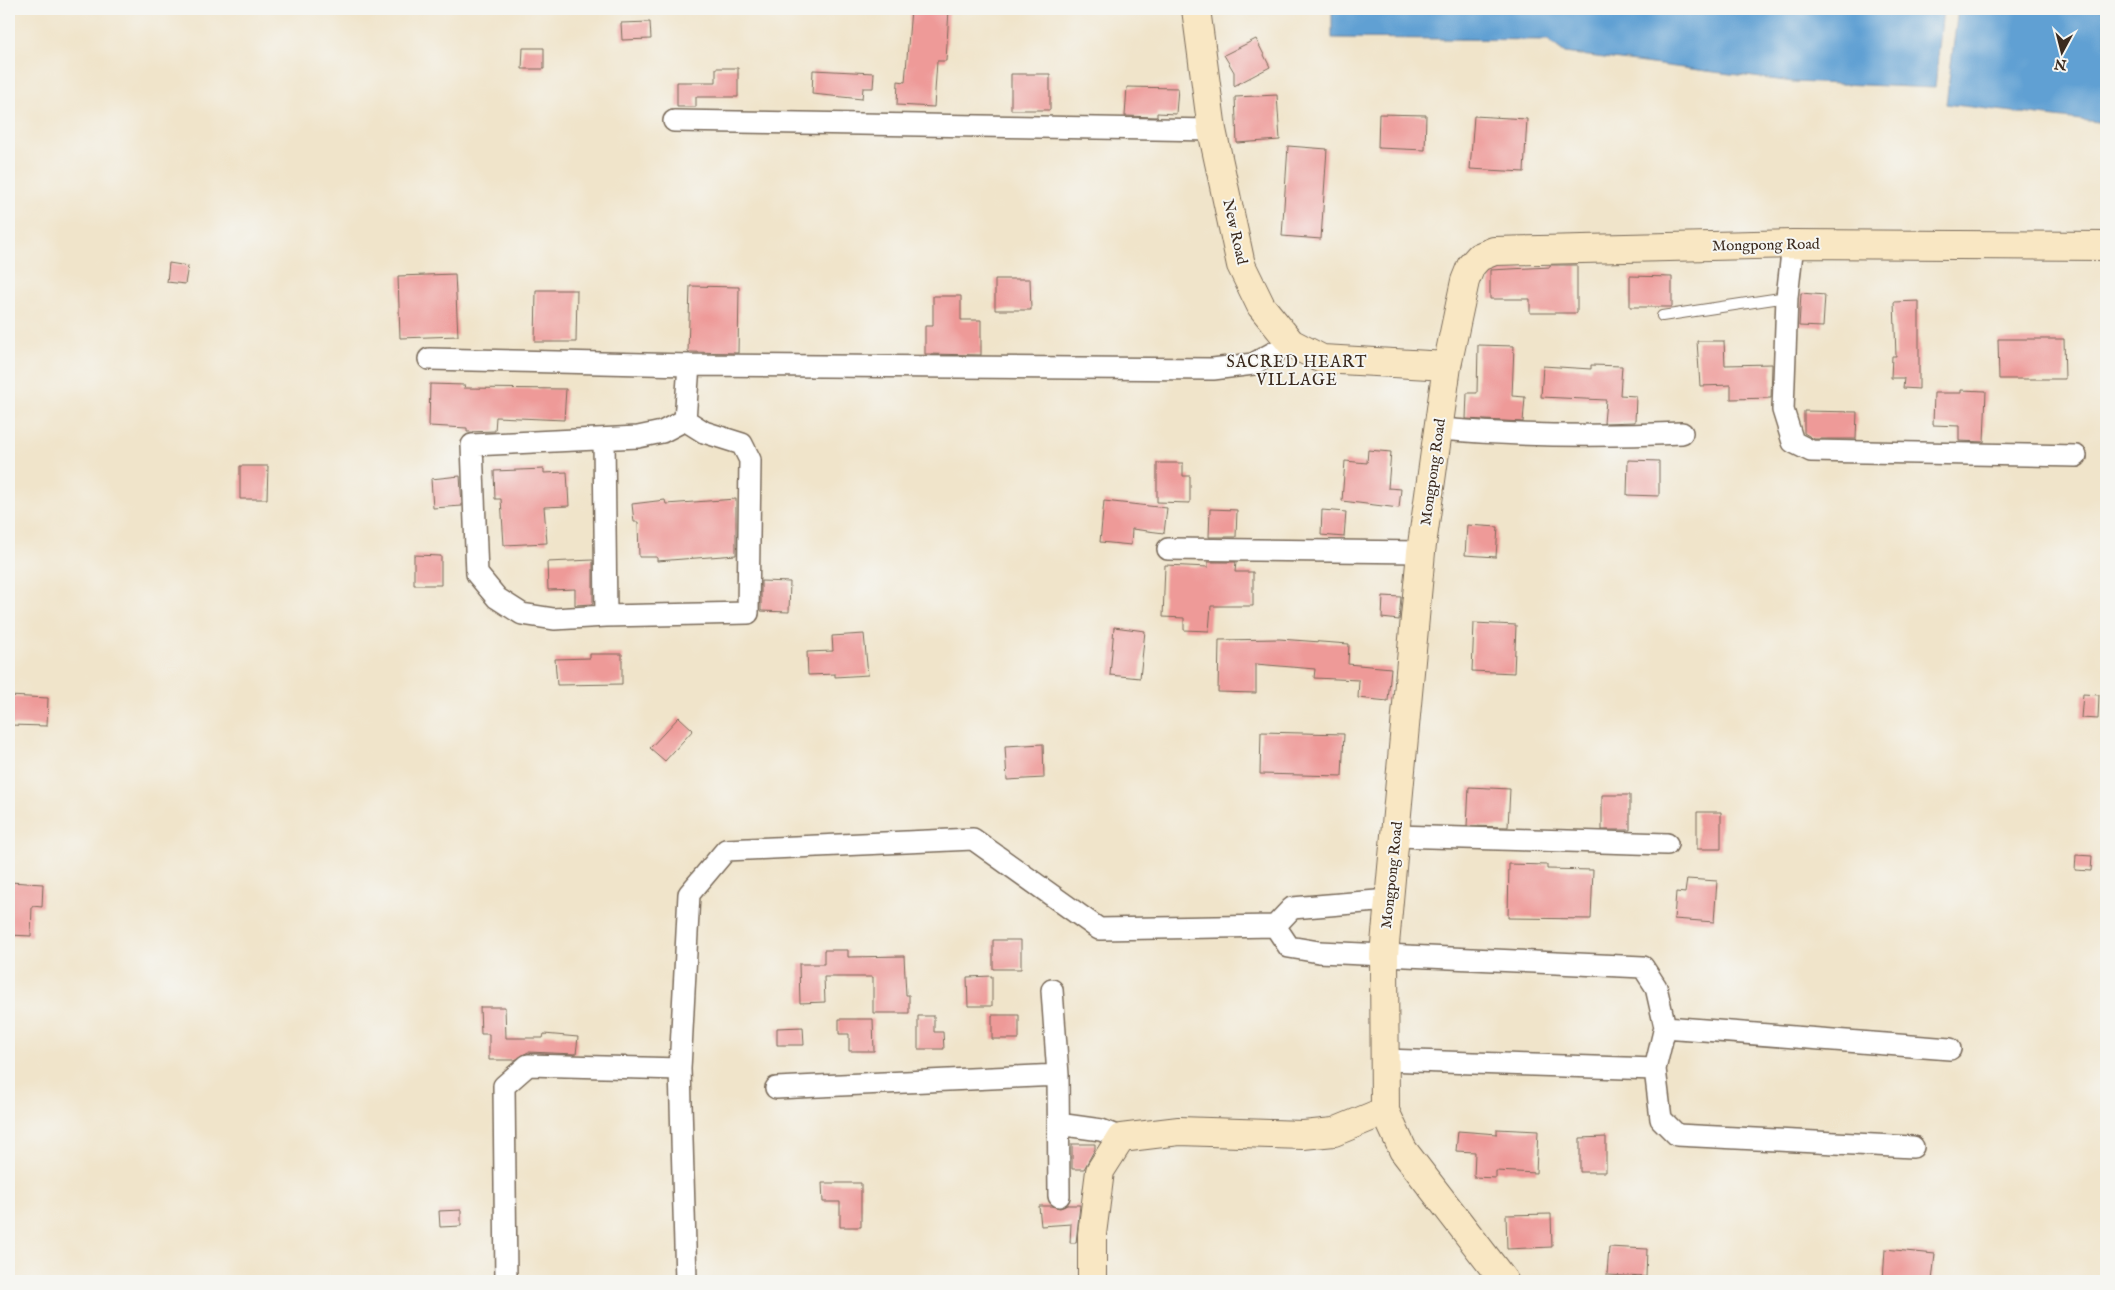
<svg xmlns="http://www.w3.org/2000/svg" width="2115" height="1290" viewBox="0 0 2115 1290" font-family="'IM FELL English',serif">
	<rect width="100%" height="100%" fill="#f6f6f2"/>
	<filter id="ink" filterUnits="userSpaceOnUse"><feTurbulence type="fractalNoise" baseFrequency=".02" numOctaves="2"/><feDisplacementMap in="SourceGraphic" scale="10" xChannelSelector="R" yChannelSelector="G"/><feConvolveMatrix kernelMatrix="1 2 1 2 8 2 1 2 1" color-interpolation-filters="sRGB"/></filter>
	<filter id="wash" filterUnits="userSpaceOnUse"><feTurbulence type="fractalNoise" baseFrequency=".0096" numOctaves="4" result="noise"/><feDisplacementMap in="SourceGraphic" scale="20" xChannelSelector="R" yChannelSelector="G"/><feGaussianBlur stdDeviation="1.12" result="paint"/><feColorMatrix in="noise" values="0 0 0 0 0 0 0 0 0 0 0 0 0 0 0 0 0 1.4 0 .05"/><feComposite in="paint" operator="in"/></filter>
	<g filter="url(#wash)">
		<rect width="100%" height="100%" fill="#f0e4ca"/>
		<path fill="#61a0d3" stroke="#4e6578" d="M1332 9H1943L1935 88 1793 82 1565 53 1548 40 1332 38Z
			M1958 9H2106V123L1946 104Z"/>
		<g id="blocks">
			<path fill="#ee9a98" d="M911 9H949L946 61H937L934 107 897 105 898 81 905 82Z
				M650 22 651 39 622 40 621 23Z
				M1256 39 1270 67 1234 86V72L1224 55Z
				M523 48H544V69H522Z
				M716 68H738V97H696V107H677V82H716Z
				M813 70 874 73 873 88H863L862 99 812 94Z
				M1011 74H1050V110H1011Z
				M1127 87 1178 88 1176 114 1157 113V117L1125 116Z
				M1277 95 1280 140 1237 143 1235 97Z
				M1379 114 1426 115 1425 150 1378 148Z
				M1474 116 1527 119 1524 172 1470 169Z
				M1288 146 1327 149 1321 239 1282 236Z
				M169 263 188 266 185 284 167 282Z
				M1550 265H1577V313H1530V299H1490V270L1550 267Z
				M455 274 458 336 400 338 398 276Z
				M1630 276 1672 277V307H1630Z
				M995 279H1030L1031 310H995Z
				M690 286 739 287 738 353 688 352Z
				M536 290H577L576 342H535Z
				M1801 293 1825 295 1823 327 1799 326Z
				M933 296H961V320H981V355L925 354V326H933Z
				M1919 301V389L1903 388 1904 378H1891L1892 356H1896L1894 302Z
				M1998 339H2064L2065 379H1999Z
				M1697 341H1724L1725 365 1772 364 1771 398 1731 399V385L1700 386Z
				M1478 345 1514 346 1512 396 1525 397 1523 422 1466 419 1467 393H1477Z
				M1591 365 1622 366 1620 395 1636 396 1635 422 1604 423 1606 400 1541 397 1543 366 1591 369Z
				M430 384 465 385 464 388 566 389 564 420 496 417 495 431 467 432V428L429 426Z
				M1961 390 1986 391 1984 442 1959 441V426L1933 425 1934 393H1961Z
				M1804 411 1857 412 1856 439H1814L1804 433Z
				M1368 450 1391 452 1388 488 1401 489 1399 508 1342 501 1345 461 1367 463Z
				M1628 460 1659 461V496L1627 495Z
				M1157 463H1183V476H1190V503L1157 502Z
				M240 466H268L267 499H240Z
				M544 469V473L567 472 569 506 544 507 547 543 504 545 501 499H495L494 471Z
				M460 476 462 506 433 508 431 479Z
				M736 499V555L657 561V557H639L638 522H634L632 504 665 500 666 504Z
				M1104 501 1167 508 1164 533 1132 529 1131 545 1100 542Z
				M1210 509 1237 510 1236 537H1209Z
				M1322 510 1346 512 1344 537 1321 535Z
				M1467 525 1498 527 1496 557 1465 555Z
				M414 555 441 556V585H414Z
				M593 560V604L575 605V589L548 590 547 562Z
				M1208 562H1236L1235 572H1253V606H1211L1209 631 1184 630V618L1163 617 1165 565 1208 567Z
				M761 581 790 582 789 612 761 611Z
				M1383 596 1401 597 1399 620 1382 618Z
				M1474 623 1516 625 1514 673 1472 671Z
				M1114 627 1145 631 1140 678 1110 675Z
				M864 634 868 675 835 677V674L808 675 807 652 833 651 832 636Z
				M1279 639 1349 644 1348 664 1391 668 1388 701 1358 698 1359 680 1314 678 1315 669 1256 664V693L1218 692 1219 640Z
				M590 654H622V684L557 685 555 659 590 658Z
				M2083 694 2099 695 2098 719 2081 718Z
				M9 696 48 698 47 726 9 725Z
				M679 717 693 730 665 761 650 748Z
				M1261 732 1344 734 1342 776 1260 774Z
				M1043 744 1044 778 1007 780 1005 746Z
				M1469 787 1510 789 1508 827 1467 826Z
				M1602 795H1630V830H1602Z
				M1697 812H1721V849H1697Z
				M2076 855 2092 856 2091 871 2075 870Z
				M1509 864 1547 865V869L1593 870 1591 919 1508 918Z
				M1687 879 1717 881 1714 922 1674 919 1676 892 1685 893Z
				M9 882 43 884 42 907 32 906 31 936 9 935Z
				M993 940H1021V969H993Z
				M824 950H848V957L904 956 906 995H909V1013H873V977H824L825 1002 800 1003 799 964H824Z
				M992 976V1006H968L967 977Z
				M480 1007H505L506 1038H543L544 1034 578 1037 576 1054 528 1052 515 1060H489V1034H481Z
				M992 1015H1019V1039H992Z
				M918 1016H934V1032H943L944 1049H918Z
				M839 1019H873L874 1051H849V1034H839Z
				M803 1027 804 1045H777V1028Z
				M1497 1129 1538 1131 1536 1173 1496 1171V1178L1474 1177 1475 1152 1456 1151 1458 1131 1497 1134Z
				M1606 1137V1172H1580V1138Z
				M1072 1144H1095V1149L1084 1169H1072Z
				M822 1183H861V1227H840V1202H823Z
				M1067 1205H1080L1076 1243H1070L1071 1224 1041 1226 1039 1206H1051L1060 1208Z
				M461 1210V1226L440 1227 439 1211Z
				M1551 1214 1552 1247 1507 1249 1506 1215Z
				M1609 1247 1647 1249 1646 1277 1607 1275Z
				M1885 1249 1935 1254 1932 1281H1883Z"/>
		</g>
	</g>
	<g filter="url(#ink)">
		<use href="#blocks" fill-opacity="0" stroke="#7a6b5a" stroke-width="1"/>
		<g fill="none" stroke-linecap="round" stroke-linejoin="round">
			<defs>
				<path id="lane" d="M1662 316 1787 297"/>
				<path id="street" d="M674 121 1212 130
					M1793 244 1787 297 1783 410 1793 442 1811 451 2076 456
					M429 359 689 365 1213 369 1253 364 1291 343
					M685 420 704 432 742 444 750 460 748 613 606 616 554 619 522 614 497 598 477 574 472 445 638 437 662 432 685 420 689 365
					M1439 429C1520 436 1601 437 1682 433
					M604 439 606 616
					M1168 549 1421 552
					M1396 836 1667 844
					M1389 900 1292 908 1275 926 1289 947 1319 952 1643 967 1656 987 1665 1027 1950 1049
					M1052 990 1058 1075 1059 1196
					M1385 1060 1655 1069 1665 1027
					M1655 1069 1661 1119 1677 1135 1913 1147
					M776 1088 1058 1075
					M1058 1124 1101 1130 1121 1138
					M506 1281 504 1086 528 1065 680 1069
					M686 1281 680 1069 689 894 726 850 973 839 1099 929 1275 926"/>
				<path id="secondary" d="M1196 9 1212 130 1241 265 1261 306 1291 343 1322 359 1447 366
					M1092 1281V1234L1100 1171 1121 1138 1179 1131 1303 1135 1334 1132 1385 1111
					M1504 1281 1403 1150 1385 1111 1384 955 1421 552 1447 366 1465 281 1471 266 1479 257 1494 251 1793 244 2106 246"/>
			</defs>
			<use href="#lane" stroke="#7a6b5a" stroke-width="12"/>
			<use href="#street" stroke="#7a6b5a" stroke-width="24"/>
			<use href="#secondary" stroke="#7a6b5a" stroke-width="30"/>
			<use href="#lane" stroke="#fff" stroke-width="10"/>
			<use href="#street" stroke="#fff" stroke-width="21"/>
			<use href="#secondary" stroke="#f9e7c3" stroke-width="28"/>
		</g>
	</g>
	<g text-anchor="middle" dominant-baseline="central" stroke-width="4" stroke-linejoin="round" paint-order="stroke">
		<g font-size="15" fill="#3b2a1e" stroke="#f6f6f2">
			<text transform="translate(1235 232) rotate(77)">New Road</text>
			<text transform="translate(1766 245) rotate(-1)">Mongpong Road</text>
			<text transform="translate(1433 472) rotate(-82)">Mongpong Road</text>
			<text transform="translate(1392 875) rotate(-84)">Mongpong Road</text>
		</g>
		<g font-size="16" letter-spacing="1" fill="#3b2a1e" stroke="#f6f6f2">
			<text x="1297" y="363">SACRED HEART<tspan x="1297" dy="18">VILLAGE</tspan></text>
		</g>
	</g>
	<rect width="2115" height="1290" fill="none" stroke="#f6f6f2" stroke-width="30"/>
	<g transform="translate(2062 52) rotate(187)" stroke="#f6f6f2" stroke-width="4" paint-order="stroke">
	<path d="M0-4L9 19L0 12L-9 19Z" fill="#3b2a1e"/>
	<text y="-8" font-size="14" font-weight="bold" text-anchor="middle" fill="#3b2a1e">N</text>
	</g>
</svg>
